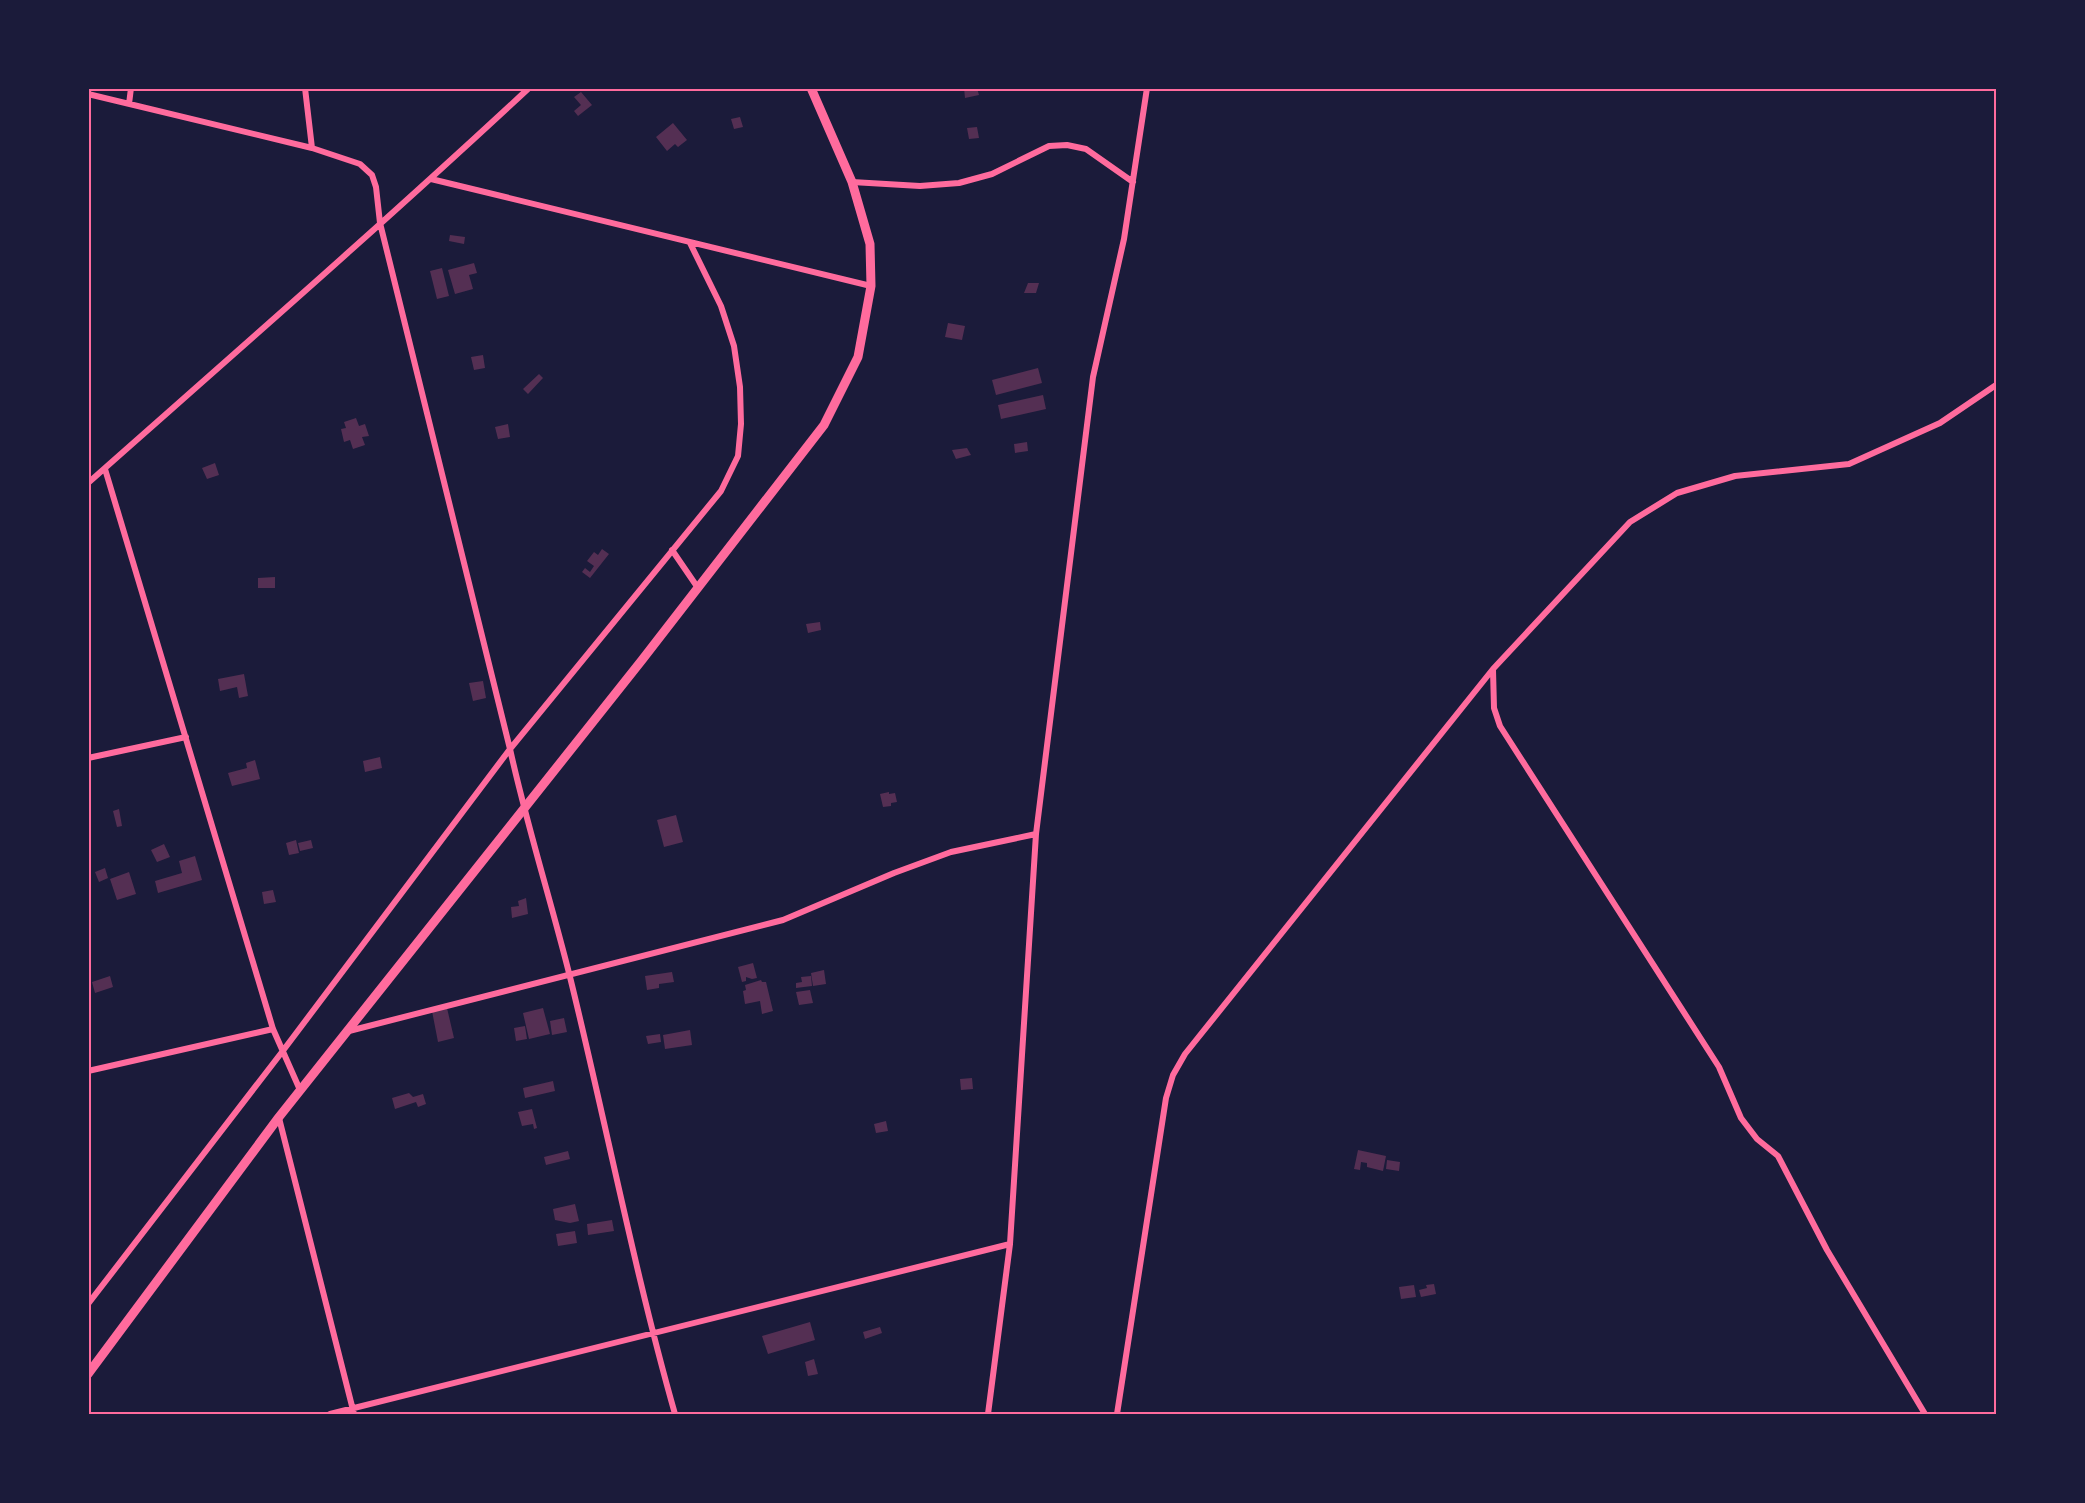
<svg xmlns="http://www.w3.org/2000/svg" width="2085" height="1503" viewBox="0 0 2085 1503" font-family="'Exo 2',sans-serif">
	<rect width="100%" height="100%" fill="#1b1b3a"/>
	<path fill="#542f53" d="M964 88H977L979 95 965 98Z
		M581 92 592 105 578 116 574 111 581 105 574 97Z
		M740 117 743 127 734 129 731 119Z
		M673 123 687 140 678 147 675 144 667 151 656 137Z
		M977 127 979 138 969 139 967 128Z
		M450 235 465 237 464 244 449 241Z
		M474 263 477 273 469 275 473 289 455 294 448 270Z
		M442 268 449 296 437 299 430 271Z
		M1028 283H1039L1036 293H1024Z
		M948 323 965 326 962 340 945 337Z
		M483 355 485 368 474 370 471 357Z
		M1038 368 1042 383 996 395 992 380Z
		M539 374 543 378 528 394 523 389Z
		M1043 395 1046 409 1001 419 998 405Z
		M356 418 359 426 365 424 369 436 362 437 365 445 353 449 350 440 344 442 341 429 346 428 344 422Z
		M508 424 510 437 498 439 495 427Z
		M1027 442 1028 451 1015 453 1014 444Z
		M967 448 971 455 956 459 952 450Z
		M215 463 219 475 207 479 202 468Z
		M602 549 609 554 590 578 582 572 585 568 590 572 594 566 587 561 594 552 598 555Z
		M275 577V588H258V578Z
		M820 622 821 630 808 633 806 624Z
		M244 674 248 696 239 698 237 687 220 691 218 679Z
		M483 681 486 698 473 701 469 683Z
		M380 757 382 768 365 772 363 761Z
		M255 760 260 779 232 786 228 773 247 768 246 763Z
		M889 792V794L895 793 897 802 891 803V806L883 807 880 794Z
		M119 809 122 826 117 827 113 811Z
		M676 815 683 842 664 847 657 820Z
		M296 840 299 853 289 855 286 843Z
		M311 840 313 848 300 851 298 843Z
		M164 844 170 857 157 862 151 850Z
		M195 856 202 880 158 893 155 881 182 873 179 861Z
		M105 868 108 878 99 882 95 872Z
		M129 872 136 894 117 900 110 879Z
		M273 890 276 902 264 904 262 892Z
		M526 898 528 914 512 918 511 907 519 906 518 901Z
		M753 963 757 978 752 979 746 977V981L742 982 738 967Z
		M824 970 826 984 813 986 811 973Z
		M672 972 674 982 659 984V988L647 990 645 976Z
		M110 976 113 987 95 993 92 982Z
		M811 976 812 986 796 988V983L802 982 801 977Z
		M761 980 762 982H766L773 1011 762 1014 760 1001 745 1004 743 991 746 990 745 985Z
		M810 990 813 1003 799 1005 796 992Z
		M447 1008 454 1038 438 1042 432 1011Z
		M543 1008 550 1034 529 1039 523 1013Z
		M564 1018 567 1032 552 1035 550 1021Z
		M525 1026 527 1039 516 1041 514 1028Z
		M690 1030 692 1045 665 1049 663 1035Z
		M660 1034 661 1042 648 1044 646 1036Z
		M972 1078 973 1089 961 1090 960 1079Z
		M553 1081 555 1091 525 1098 523 1088Z
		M409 1093 413 1097 423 1094 426 1104 418 1107 416 1102 395 1109 392 1098Z
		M532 1109 537 1128 534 1129 533 1124 522 1126 518 1112Z
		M886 1121 888 1131 876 1133 874 1124Z
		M1358 1150 1386 1156 1383 1171 1367 1167V1163L1361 1162 1360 1170 1354 1169Z
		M568 1151 570 1159 546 1165 544 1157Z
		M1387 1160 1400 1162 1399 1171 1386 1169Z
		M575 1204 579 1221 570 1223 555 1220 553 1209Z
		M612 1220 614 1231 588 1235 587 1224Z
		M575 1231 577 1243 558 1246 556 1234Z
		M1434 1284 1436 1294 1421 1297 1419 1290 1427 1288 1426 1285Z
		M1414 1285 1416 1297 1401 1299 1399 1287Z
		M810 1322 815 1340 768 1354 762 1336Z
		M880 1327 882 1333 865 1339 863 1332Z
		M814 1359 818 1374 808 1376 805 1362Z"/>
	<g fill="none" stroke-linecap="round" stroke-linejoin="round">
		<path stroke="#ff6b9d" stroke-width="6" d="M305 88 312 148
			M88 94 312 148 360 164 372 175 376 187 380 223 510 749C527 826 551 901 570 977 606 1123 634 1270 675 1414
			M129 104 131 88
			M431 179 871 286
			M852 182 920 186 959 183 992 174 1049 146 1067 145 1086 149 1133 182
			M105 469 273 1029 300 1090
			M88 483C236 352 385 222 529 88
			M672 550 698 588
			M1493 670 1494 708 1500 726 1719 1067 1741 1118 1757 1139 1778 1156 1827 1250 1925 1414
			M88 758 186 737
			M349 1031 783 920 894 873 951 852 1036 834
			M88 1071 273 1029
			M279 1118 354 1414
			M88 1304 282 1052 510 749 721 491 738 456 741 424 740 387 734 346 721 306 690 243
			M330 1414 1010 1244
			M988 1414 1010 1244 1036 834 1093 377 1124 239 1147 88
			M1117 1414 1166 1098 1173 1075 1185 1054 1493 669 1630 522 1677 493 1735 476 1849 464 1940 423 1996 385"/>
		<path stroke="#ff6b9d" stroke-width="9" d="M88 1374 279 1117 642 660 824 425 858 357 871 286 870 244 852 182 811 88"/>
	</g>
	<rect width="2085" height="1503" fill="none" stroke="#1b1b3a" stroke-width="180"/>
	<rect x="90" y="90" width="1905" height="1323" fill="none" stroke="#ff6b9d" stroke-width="2"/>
</svg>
